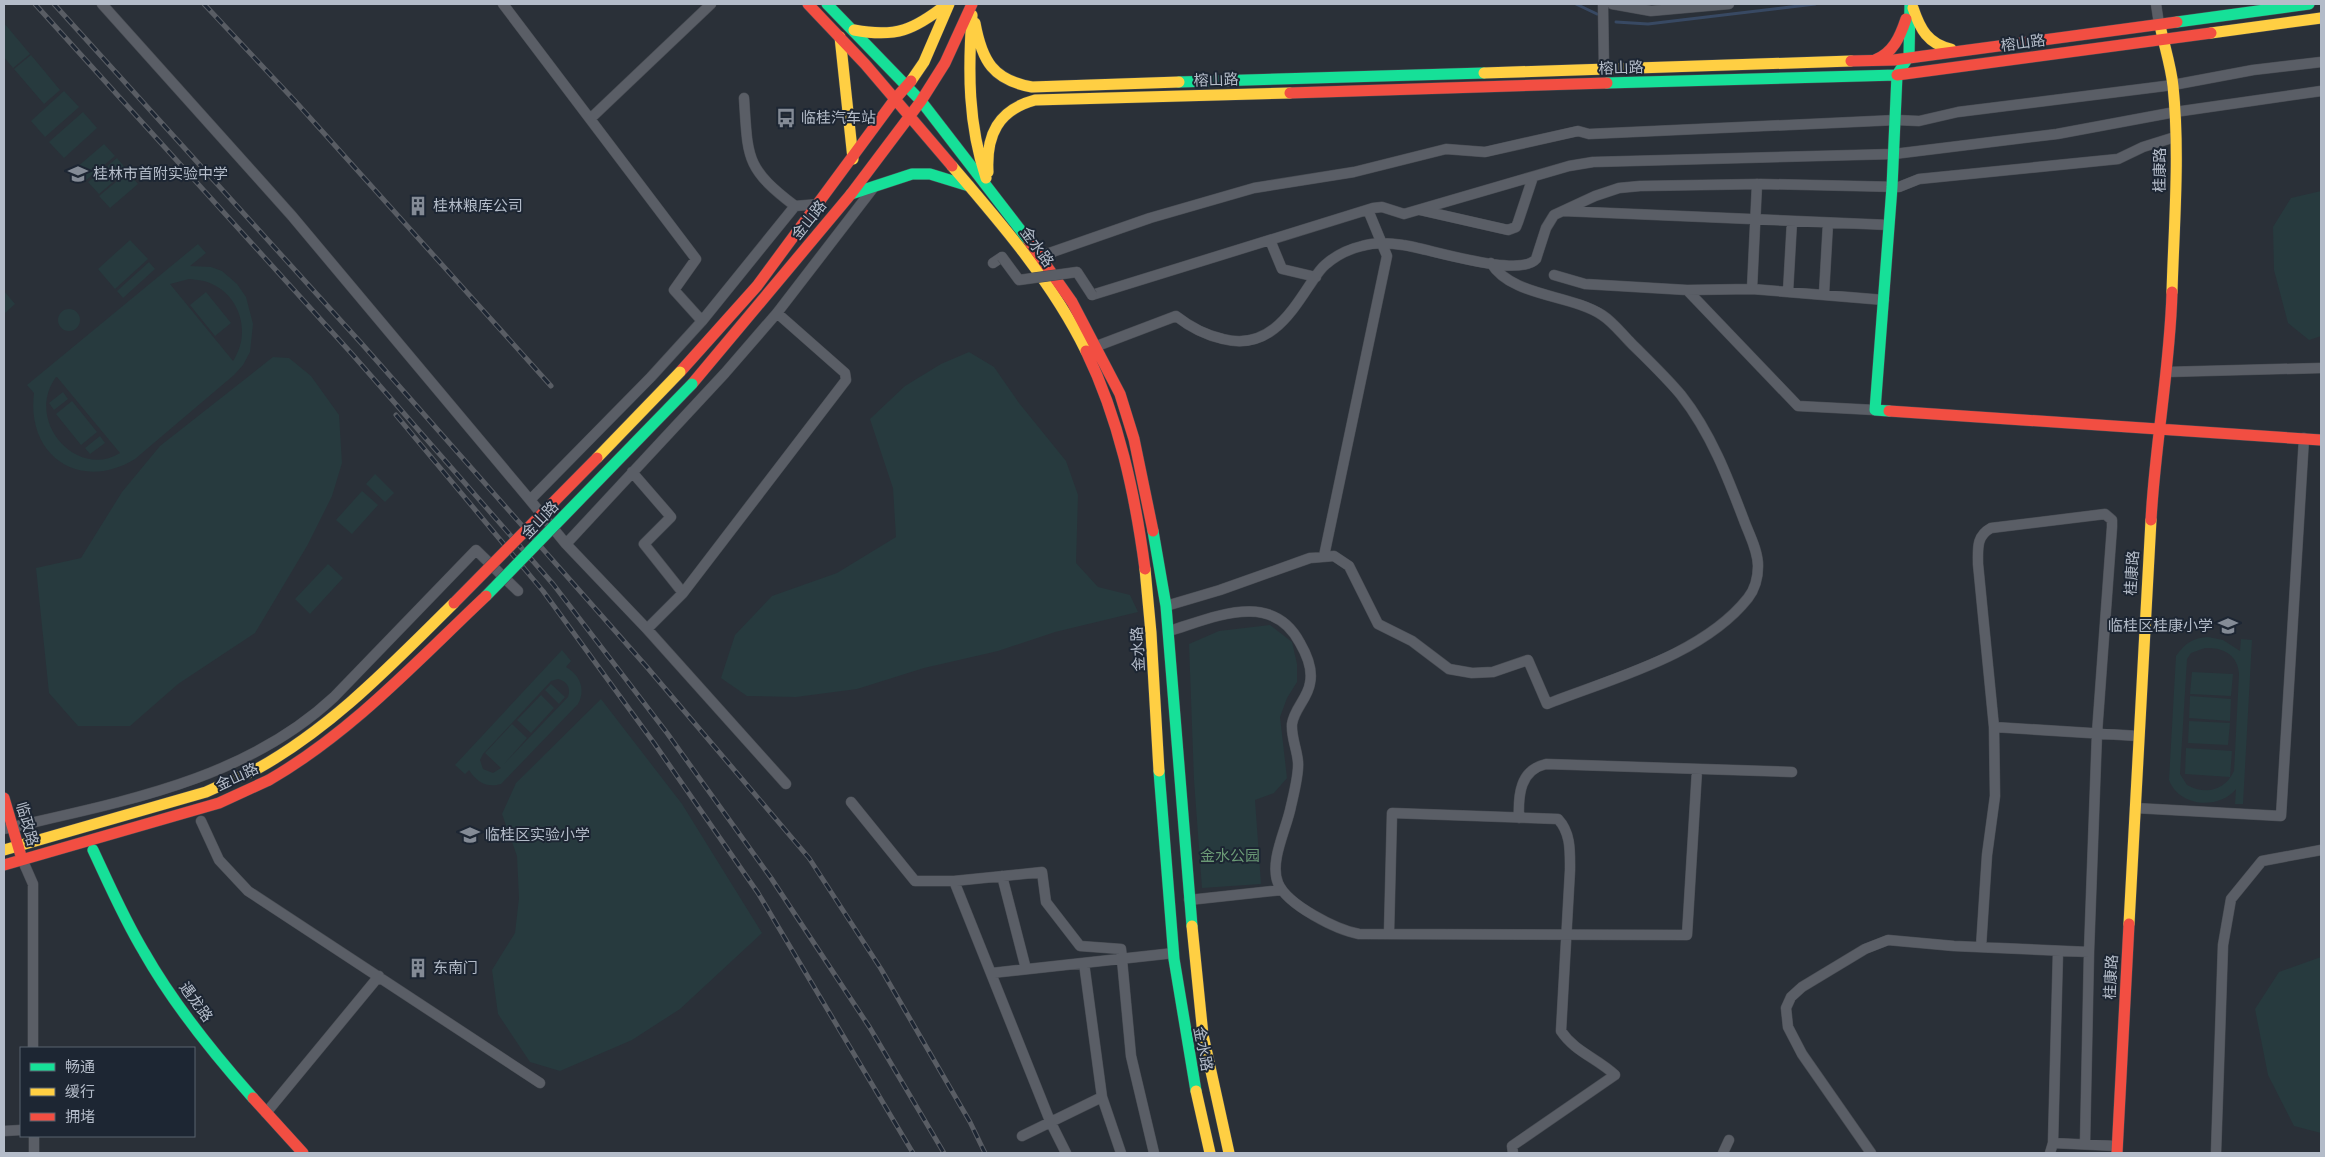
<svg xmlns="http://www.w3.org/2000/svg" width="2325" height="1157" viewBox="0 0 2325 1157" font-family="Figtree,'Noto Sans SC',sans-serif">
	<rect width="100%" height="100%" fill="#2a3038"/>
	<path fill="#273a3e" fill-rule="evenodd" d="M4 23 30 54 13 68 4 57Z
		M31 55 60 90 44 104 14 69Z
		M64 91 79 107 45 137 31 121Z
		M83 112 97 128 64 158 49 142Z
		M104 144 115 156 86 180 76 168Z
		M117 158 127 170 99 194 88 182Z
		M128 172 138 184 110 208 99 196Z
		M2321 191V336L2309 340 2288 323 2274 270 2273 227 2291 198Z
		M130 240 148 259 115 289 98 269Z
		M198 244 206 253 190 266 211 267 222 271 237 284 246 297 253 324 250 352 243 365 234 375 135 459C81 492 26 457 34 393L27 385ZM189 279C197 280 205 280 212 284 241 297 251 334 233 361L170 284ZM56 377H57L120 453C77 480 24 421 56 377Z
		M149 262 155 269 123 298 117 291Z
		M4 291 15 304 4 314Z
		M206 292 231 323 215 336 190 305Z
		M58 320a11 11 0 1 1 22 0a11 11 0 1 1-22 0Z
		M969 352 994 367 1019 403 1066 461 1078 495 1076 563 1098 587 1130 595 1138 612 1055 632 998 651 924 668 857 689 796 697 747 696 721 678 735 635 772 596 837 573 896 537 893 488 870 419 905 386 941 364Z
		M273 357 289 358 311 376 339 415 342 463 332 496 307 546 255 633 178 684 130 726H78L49 693 36 568 81 558 122 492 160 446Z
		M63 392 68 399 54 410 49 403Z
		M72 401 97 432 81 445 56 414Z
		M100 436 105 443 90 454 85 448Z
		M375 474 394 493 385 502 366 484Z
		M362 491 378 505 352 534 336 520Z
		M328 564 343 578 310 614 295 599Z
		M1270 625 1292 642 1297 664V682L1287 698 1280 717 1287 778 1274 793 1255 800 1261 884 1202 888 1194 780 1189 644 1219 631Z
		M2208 637 2223 640 2240 651 2241 639 2252 640 2243 804H2235L2236 789C2219 810 2179 807 2169 780L2176 656C2185 643 2193 638 2208 637ZM2205 648C2223 647 2238 655 2239 674L2234 771C2225 791 2205 795 2187 785L2180 774 2187 659 2191 653Z
		M562 650 571 661 566 667C580 675 586 689 578 704L501 784C486 788 477 782 469 770L465 774 455 765ZM558 679C567 681 571 688 568 697L504 764 527 738 512 724 485 753 501 768 493 773 483 769 480 760 483 754 551 681Z
		M2192 672 2233 674 2231 696 2190 694Z
		M551 684 565 697 559 704 545 690Z
		M541 695 554 708 531 733 517 720Z
		M2190 696 2231 699 2230 721 2189 718Z
		M601 699 682 804 762 933 680 1009 632 1040 560 1071 530 1062 498 1014 492 970 515 933 519 898 517 856 502 814 516 783Z
		M2189 721 2230 723 2228 745 2188 743Z
		M2186 748 2232 751 2230 777 2185 774Z
		M2321 957V1133L2294 1126 2268 1075 2255 1009 2279 972Z"/>
	<g fill="none" stroke-linecap="round" stroke-linejoin="round">
		<path stroke="#384963" stroke-width="3" d="M1576 4 1597 14
			M1616 22 1648 24 1815 4"/>
		<defs>
			<path id="street" d="M102 4 292 216 530 500
				M503 4 696 259 674 290 702 321 651 377 530 500 566 544 647 629 786 784
				M1603 4 1604 70
				M1612 4 1651 11 1729 4
				M2156 4 2159 24
				M744 98C748 158 745 168 795 206
				M590 119 711 4
				M1420 210 1508 230 1516 227 1518 222 1533 177
				M1563 211 1889 225
				M1270 240 1282 269 1316 277
				M1041 256 1150 218 1254 188 1354 172 1446 149 1485 152 1578 131 1589 134 1896 120 1919 121 1958 112 2173 85 2253 70 2321 62
				M993 263 1002 257
				M1554 275 1585 284 1687 290 1798 406 1875 410
				M1752 289 1757 184
				M1687 290 1752 289 1884 300
				M1788 292 1792 221
				M1824 294 1828 223
				M1092 295 1373 208 1382 207 1404 214 1569 166 1593 162 1894 154 2057 134 2175 112 2321 91
				M702 321 795 206 819 204
				M1097 346 1176 316C1190 327 1205 335 1223 339 1266 350 1288 318 1309 286 1314 279 1319 270 1325 265 1335 256 1349 249 1362 246 1375 242 1390 243 1403 245 1427 248 1519 279 1536 259L1546 228 1554 215 1595 196 1619 188 1640 186 1761 184 1899 187 1919 179 2118 159 2143 147 2175 137
				M2166 372 2321 368
				M632 472 671 517 644 544 683 593
				M566 544 725 373 777 313 874 187
				M1324 556 1387 256 1368 210
				M1166 606 1220 590 1310 558 1334 556 1349 566 1378 624 1412 641 1449 669 1472 673 1493 672 1528 660 1547 704C1613 678 1703 655 1748 598 1755 589 1758 577 1758 566 1758 551 1750 536 1745 523 1728 478 1711 433 1681 395 1666 377 1648 360 1631 343 1622 334 1613 322 1602 315 1570 294 1512 297 1491 263
				M647 629 683 593 846 380 845 373 777 313
				M1169 631C1213 618 1272 589 1300 643 1307 655 1313 669 1310 683 1308 698 1294 709 1292 724 1291 737 1297 749 1298 762 1299 774 1294 793 1291 806 1287 828 1269 861 1278 883 1287 905 1337 930 1359 934L1687 935 1697 770
				M1994 727 2138 736
				M851 802 915 881H954L1042 872 1046 902 1080 946 1121 949 1131 1056 1154 1153
				M2135 808 2281 816 2304 438
				M1519 818C1518 795 1520 770 1546 764L1792 772
				M201 821 219 860 248 891 540 1083
				M4 829C120 802 244 781 334 697L476 550 518 591
				M22 859 33 884V1048
				M1002 876 1026 969
				M954 881 1050 1121 1066 1153
				M1189 900 1282 890
				M1389 933 1392 813 1558 819C1571 833 1570 851 1570 870L1561 1031C1575 1052 1597 1058 1615 1075L1512 1146 1513 1153
				M1981 947 1987 855 1995 796 1994 727 1978 564C1978 549 1976 536 1991 528L2105 514 2112 520V527L2097 733 2089 952 2085 1144
				M1084 963 1102 1097 1121 1153
				M992 973 1174 953
				M266 1113 379 976
				M4 1131 21 1130
				M34 1136V1153
				M1022 1136 1102 1097
				M2053 1143 2117 1146
				M1723 1153 1729 1140
				M1871 1153 1802 1054 1788 1027 1786 1008 1791 997 1802 987 1865 949 1888 940 1954 946 2089 952
				M2050 1153 2053 1143 2058 951
				M2216 1153 2223 945 2231 899 2262 861 2321 850"/>
			<path id="fast" d="M827 4 921 101 1029 241
				M2177 22 2309 4
				M1179 82 1484 73
				M1607 83 1897 75
				M851 194 912 174H930L969 186
				M1889 411 1875 410 1892 187 1897 75 1909 56 1910 4
				M1153 531 1166 606 1192 926
				M1159 771 1174 959 1196 1091
				M93 850C109 884 124 919 144 952 174 1005 213 1053 253 1098"/>
			<path id="slow" d="M1913 8C1920 29 1928 44 1951 49
				M972 15C968 71 968 124 986 178
				M975 23C982 61 993 80 1032 87L1179 82
				M854 30C896 38 914 30 947 4
				M2161 30C2165 48 2171 67 2173 86 2180 154 2174 224 2172 292
				M2211 33 2321 18
				M840 37 853 159
				M1484 73 1851 61
				M911 81 924 62 949 4
				M952 166C1001 223 1053 283 1086 351
				M988 172C986 135 998 110 1035 100L1290 93
				M1145 569 1151 633 1159 771
				M4 850 206 792 257 769
				M2129 924 2151 520
				M1192 926 1203 1035 1229 1153
				M1196 1091 1210 1153"/>
			<path id="jam" d="M808 4 865 64 952 166
				M1875 60C1893 53 1900 37 1906 19
				M1851 61 1894 60 2177 22
				M1897 75 2211 33
				M1290 93 1607 83
				M1029 241 1072 302 1120 394 1134 439 1153 531
				M1086 351C1119 419 1135 494 1145 569
				M680 372 757 286 895 99 911 81
				M692 384 851 194 921 101 945 63 972 4
				M1889 411 2321 440
				M2151 520C2155 444 2170 368 2172 292
				M4 798 21 856
				M4 865 219 803 269 780
				M253 1098 303 1153
				M2117 1153 2129 924"/>
		</defs>
		<use href="#street" stroke="#484c53" stroke-width="11"/>
		<use href="#fast" stroke="#484c53" stroke-width="12"/>
		<use href="#slow" stroke="#484c53" stroke-width="12"/>
		<use href="#jam" stroke="#484c53" stroke-width="12"/>
		<use href="#street" stroke="#5a5e66" stroke-width="10"/>
		<use href="#fast" stroke="#16e098" stroke-width="11"/>
		<use href="#slow" stroke="#ffcf43" stroke-width="11"/>
		<use href="#jam" stroke="#f24e42" stroke-width="11"/>
		<defs>
			<path id="rail" d="M35 4 352 354 553 584 667 733 771 878 870 1028 944 1153
				M54 4 362 344 646 666 809 858 881 969 970 1122 985 1153
				M204 4 295 101 551 386
				M396 415 543 591 654 743 758 893 913 1153"/>
		</defs>
		<use href="#rail" stroke="#595d64" stroke-width="5"/>
		<use href="#rail" stroke="#1d2633" stroke-width="3" stroke-dasharray="9" stroke-linecap="butt"/>
		<defs>
			<path id="street-bridge" d="M1002 257 1019 280 1077 272 1092 295"/>
			<path id="fast-bridge" d="M486 596 692 384"/>
			<path id="slow-bridge" d="M597 458 680 372
				M257 769C334 726 392 664 454 603"/>
			<path id="jam-bridge" d="M454 603 597 458
				M269 780C352 732 417 661 486 596"/>
		</defs>
		<use href="#street-bridge" stroke="#484c53" stroke-width="11" stroke-linecap="butt"/>
		<use href="#fast-bridge" stroke="#484c55" stroke-width="12" stroke-linecap="butt"/>
		<use href="#slow-bridge" stroke="#484c55" stroke-width="12" stroke-linecap="butt"/>
		<use href="#jam-bridge" stroke="#484c55" stroke-width="12" stroke-linecap="butt"/>
		<use href="#street-bridge" stroke="#5a5e66" stroke-width="10"/>
		<use href="#fast-bridge" stroke="#16e098" stroke-width="11"/>
		<use href="#slow-bridge" stroke="#ffcf43" stroke-width="11"/>
		<use href="#jam-bridge" stroke="#f24e42" stroke-width="11"/>
	</g>
	<defs>
		<symbol id="bus-bare" viewBox="-9 -9 18 18"><path d="M-5-6H5V4H4V6H2V4H-2V6H-4V4H-5ZM-3.5-4V0h7V-4ZM-3.5 1.2v1.5H-2V1.2ZM2 1.2v1.5H3.5V1.2Z" fill="#848b96" stroke="#1d2633" stroke-width="2.5" paint-order="stroke"/></symbol>
		<symbol id="school-bare" viewBox="-9 -9 18 18"><path d="M0-5L7-2L0 1L-7-2ZM-4 1L0 2.5L4 1V4Q0 6-4 4Z" fill="#848b96" stroke="#1d2633" stroke-width="2.5" paint-order="stroke"/></symbol>
		<symbol id="building-bare" viewBox="-9 -9 18 18"><path d="M-4-6H4V6H1V3H-1V6H-4ZM-2.5-4.3h1.7v1.8h-1.7ZM.8-4.3h1.7v1.8H.8ZM-2.5-1h1.7V.8h-1.7ZM.8-1h1.7V.8H.8Z" fill="#848b96" stroke="#1d2633" stroke-width="2.5" paint-order="stroke"/></symbol>
	</defs>
	<g fill-rule="evenodd">
		<use href="#bus-bare" x="772" y="104" width="28" height="28"/>
		<use href="#school-bare" x="64" y="160" width="28" height="28"/>
		<use href="#building-bare" x="404" y="192" width="28" height="28"/>
		<use href="#school-bare" x="2214" y="612" width="28" height="28"/>
		<use href="#school-bare" x="456" y="821" width="28" height="28"/>
		<use href="#building-bare" x="404" y="954" width="28" height="28"/>
	</g>
	<g text-anchor="middle" dominant-baseline="central" stroke-width="4" stroke-linejoin="round" paint-order="stroke">
		<g font-size="15" fill="#b4bcc9" stroke="#1d2633">
			<text transform="translate(2023 43) rotate(-8)">榕山路</text>
			<text transform="translate(1621 68) rotate(-2)">榕山路</text>
			<text transform="translate(1216 80) rotate(-2)">榕山路</text>
			<text transform="translate(2160 170) rotate(-90)">桂康路</text>
			<text transform="translate(809 220) rotate(-51)">金山路</text>
			<text transform="translate(1037 247) rotate(54)">金水路</text>
			<text transform="translate(540 520) rotate(-46)">金山路</text>
			<text transform="translate(2132 573) rotate(-86)">桂康路</text>
			<text transform="translate(1138 649) rotate(-93)">金水路</text>
			<text transform="translate(237 777) rotate(-25)">金山路</text>
			<text transform="translate(27 824) rotate(74)">临政路</text>
			<text transform="translate(2111 977) rotate(-87)">桂康路</text>
			<text transform="translate(196 1002) rotate(54)">遇龙路</text>
			<text transform="translate(1203 1049) rotate(79)">金水路</text>
		</g>
		<g font-size="15" fill="#b4bcc9" stroke="#1d2633" text-anchor="start">
			<text x="801" y="118">临桂汽车站</text>
			<text x="93" y="174">桂林市首附实验中学</text>
			<text x="433" y="206">桂林粮库公司</text>
			<text x="2213" y="626" text-anchor="end">临桂区桂康小学</text>
			<text x="485" y="835">临桂区实验小学</text>
			<text x="433" y="968">东南门</text>
		</g>
		<g font-size="15" fill="#6b9a76" stroke="#1d2633">
			<text x="1230" y="856">金水公园</text>
		</g>
	</g>
	<rect width="2325" height="1157" fill="none" stroke="#b4bcc9" stroke-width="10"/>
	<rect x="20" y="1047" width="175" height="90" fill="#1d2633" stroke="#59626f"/>
	<rect x="30" y="1063" width="25" height="8" fill="#16e098" stroke="#59626f"/>
	<text x="65" y="1072" font-size="15" fill="#b4bcc9">畅通</text>
	<rect x="30" y="1088" width="25" height="8" fill="#ffcf43" stroke="#59626f"/>
	<text x="65" y="1097" font-size="15" fill="#b4bcc9">缓行</text>
	<rect x="30" y="1113" width="25" height="8" fill="#f24e42" stroke="#59626f"/>
	<text x="65" y="1122" font-size="15" fill="#b4bcc9">拥堵</text>
</svg>
